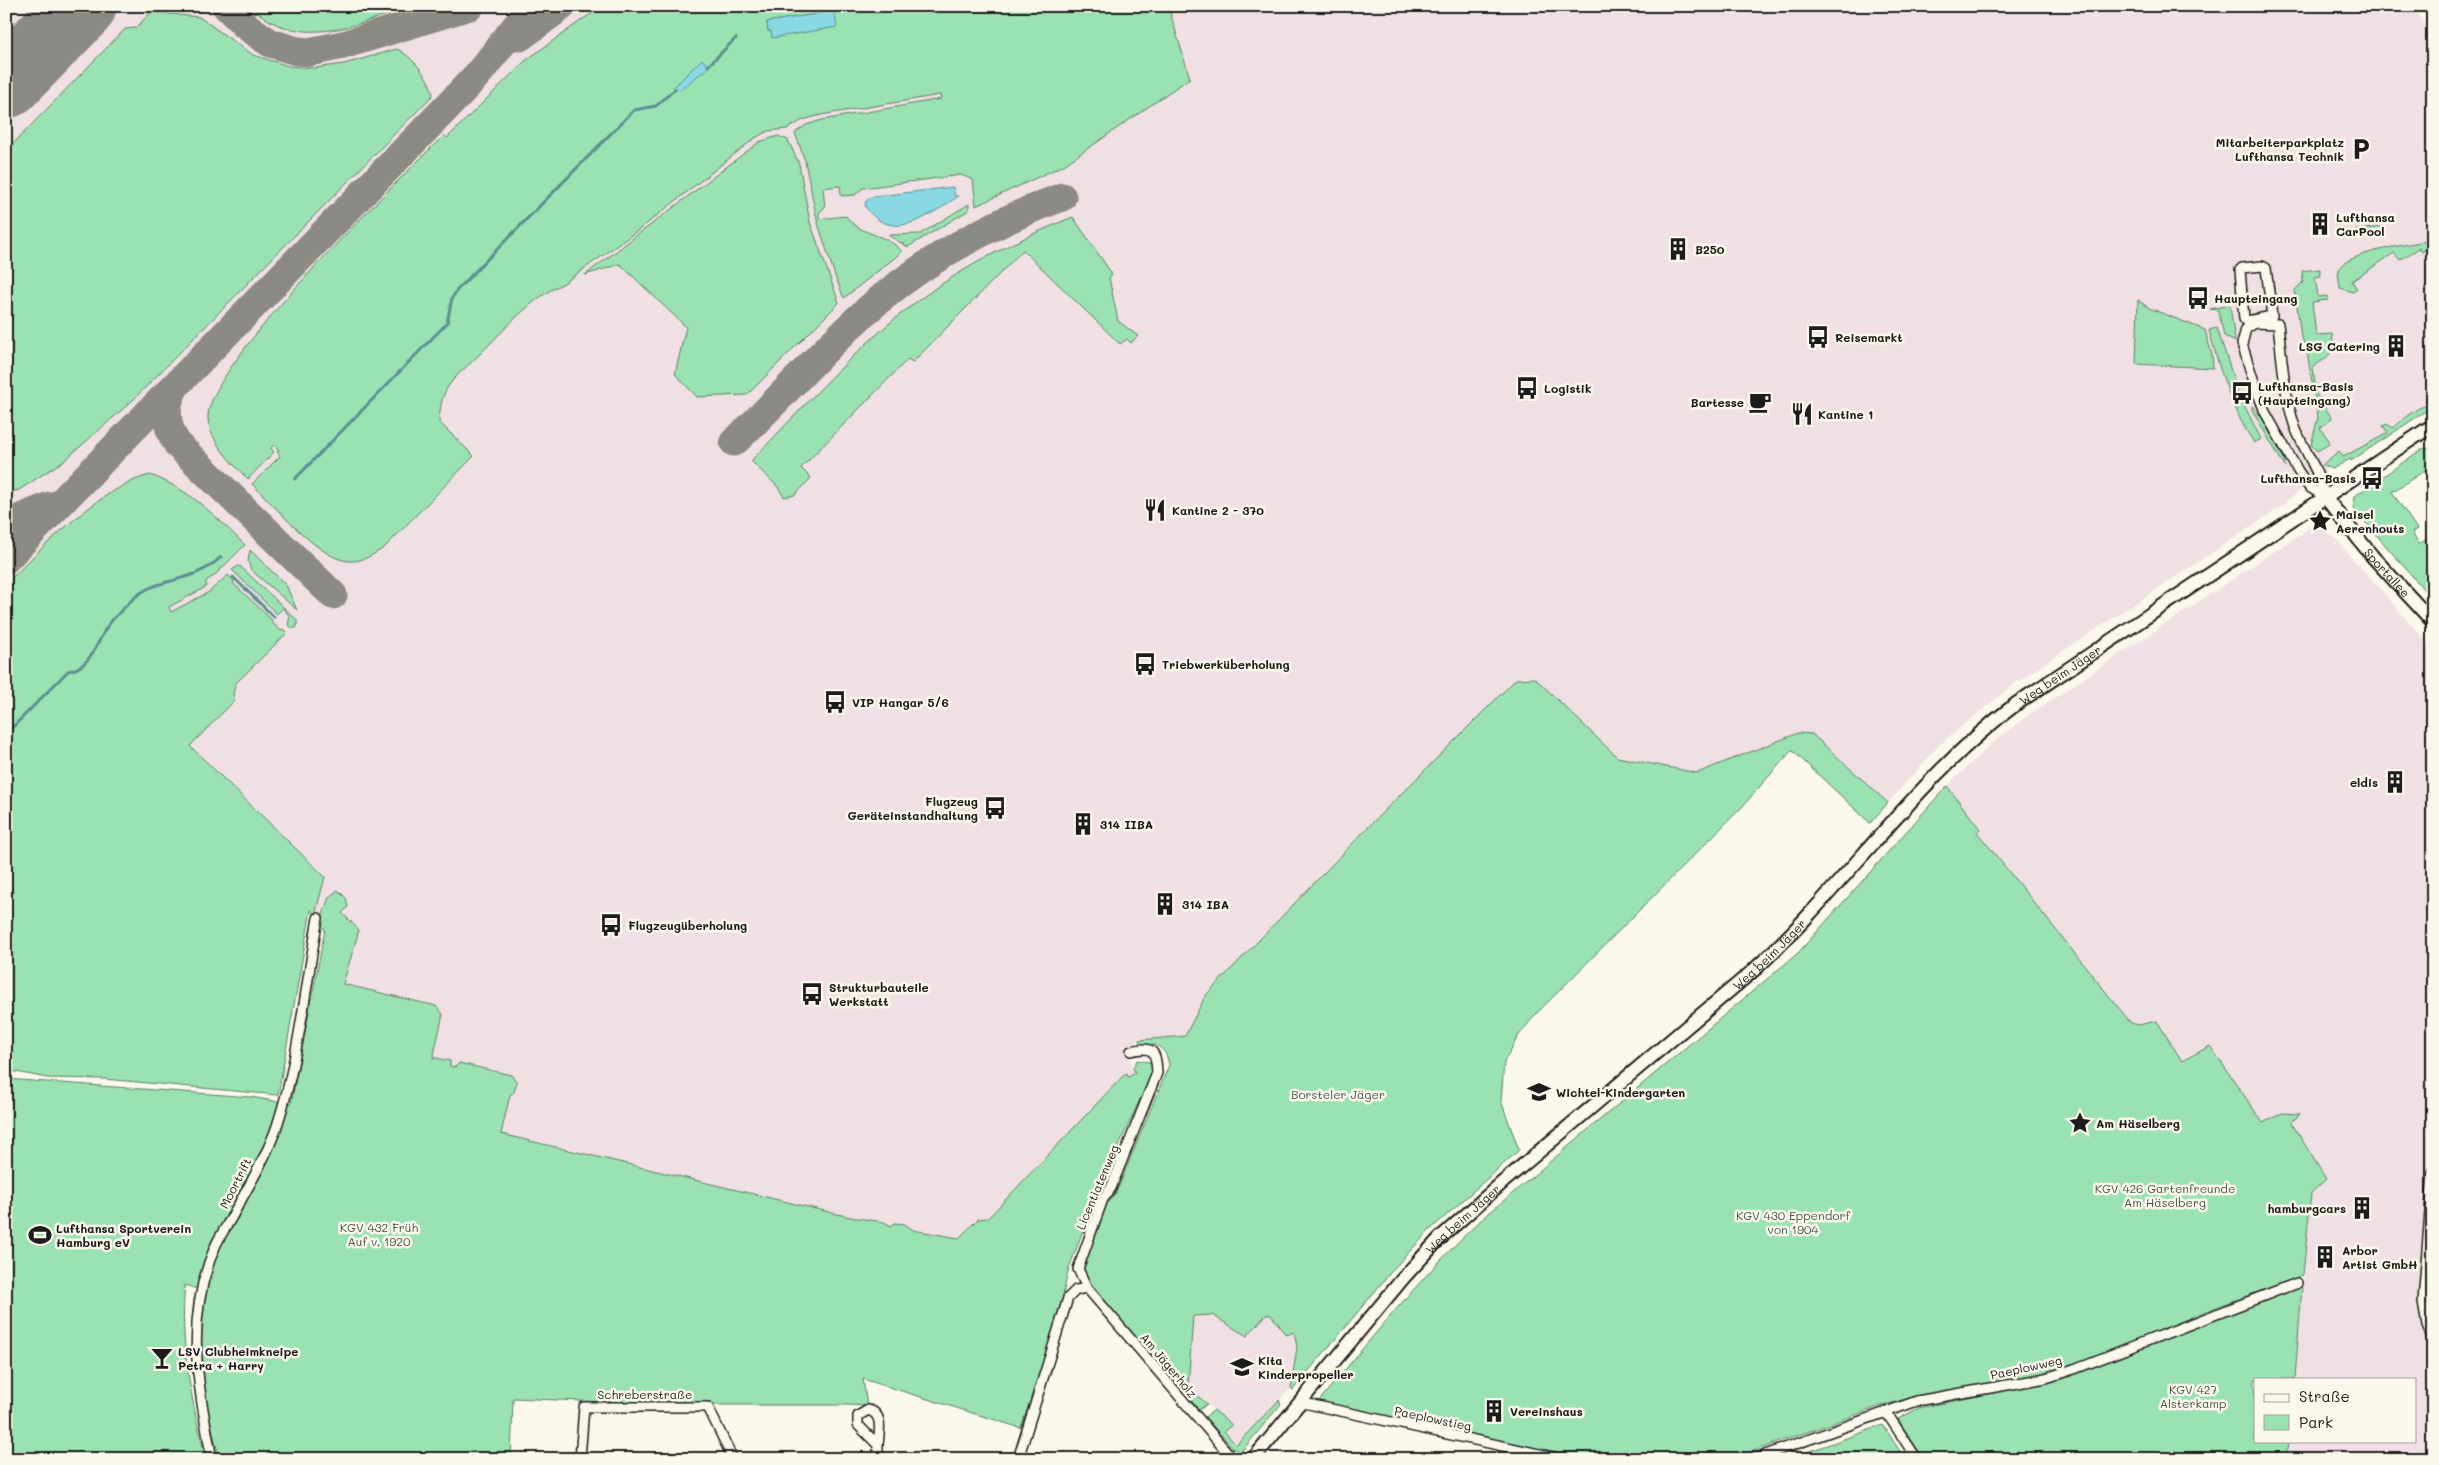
<svg xmlns="http://www.w3.org/2000/svg" width="2439" height="1465" viewBox="0 0 2439 1465" font-family="Mali,sans-serif">
	<rect width="100%" height="100%" fill="#fbf7ec"/>
	<filter id="ink" filterUnits="userSpaceOnUse"><feTurbulence type="fractalNoise" baseFrequency=".02" numOctaves="2"/><feDisplacementMap in="SourceGraphic" scale="10" xChannelSelector="R" yChannelSelector="G"/><feConvolveMatrix kernelMatrix="1 2 1 2 8 2 1 2 1" color-interpolation-filters="sRGB"/></filter>
	<g filter="url(#ink)">
		<path fill="#f0e0e3" d="M6 6H2413L2433 37V406L2351 461 2350 459 2340 465 2327 468 2323 475 2286 501 2287 503 2018 681 1939 745 1888 803 1812 734 1798 733 1697 773 1617 757 1535 678 1516 679 1378 817 1206 995 1185 1036 1139 1040 1133 1043 1130 1058 1136 1073 1128 1077 988 1218 977 1219 959 1238 913 1230 905 1224 891 1226 883 1222 850 1217 501 1134 510 1094 450 1066V1062L432 1060 443 1014 436 1006 343 984 325 930 311 909 6 747Z
			M2314 525 2326 528 2433 649V1459H2287L2289 1441H2415V1379H2295L2311 1193 2325 1179 2292 1122 2282 1113 2263 1124 2210 1046 2182 1061 2157 1021 2138 1025 2131 1023 1977 831 1980 829 1947 786 1991 744 2027 716Z
			M1212 1315 1218 1318 1271 1315 1287 1335 1294 1332 1297 1347 1291 1388 1236 1446 1224 1431 1231 1425 1188 1388 1192 1316Z"/>
		<path fill="#9ae2b1" stroke="#5b7f66" fill-rule="evenodd" d="M251 6H408C359 26 294 51 251 6Z
			M605 6H1168L1190 78 1064 165 976 206 973 180 961 175 863 188 855 195 841 196 840 186 823 188 825 207 819 213V219L846 216C859 236 888 233 902 252L844 298 835 276 817 220 805 161 795 133 806 125 822 120 941 99 940 95 821 115 803 120 787 129 768 131 755 138 640 229 564 283C530 299 505 329 479 355 469 365 457 374 449 385 441 397 440 409 439 422L474 456 385 547C372 556 359 564 343 560 315 554 273 504 252 484L280 456 277 452 279 450 274 445 271 448 274 452 248 479C233 465 207 438 208 416 211 360 398 182 444 135L447 138 525 61 583 19ZM834 11 836 27 772 37 771 30 768 31 767 22Z
			M151 12 199 17 253 55 289 66 314 68 344 64 397 49C412 56 431 79 433 95L132 401 65 460 19 490 6 493V151L125 29 136 28Z
			M778 136 788 140 799 164 810 222 839 303 747 395 697 397 675 374 686 327 620 264 585 275 759 142Z
			M969 204V210L908 247 888 235 920 234Z
			M1073 217 1112 274 1109 278 1118 321 1138 336 1131 343 1127 339 1120 344 1023 250 913 362 908 359 801 468 811 478 795 495 784 497 777 486 751 461C804 407 855 348 916 302 964 266 1018 239 1073 217Z
			M2381 227 2382 233 2342 238 2341 232Z
			M2433 240V248L2431 246 2422 252 2419 248 2400 260 2394 253 2352 281 2357 289 2353 292 2340 288 2338 270C2343 253 2415 243 2433 240Z
			M2320 269 2321 276 2315 277 2318 297 2328 296V300L2312 302 2316 335 2332 334C2335 355 2329 356 2313 367L2316 394 2332 418 2320 428 2329 440V444L2317 451 2311 445 2318 417 2306 346 2301 337 2295 290 2303 282 2302 271Z
			M2138 300 2149 308 2205 330 2212 355 2213 368 2136 364Z
			M2230 305 2235 342 2224 336 2218 310 2210 309Z
			M2217 328 2239 395 2261 439 2254 443C2232 410 2219 369 2209 330Z
			M2433 397V406L2351 461 2350 459 2332 469 2322 465 2339 451 2343 457 2388 433 2383 426 2386 424 2394 428C2403 418 2416 408 2429 404L2427 401Z
			M2252 406 2261 416 2284 459 2285 467 2252 410Z
			M2433 448V465L2392 492 2417 529 2412 532 2419 544 2425 540 2433 552V600L2353 508 2355 496 2422 449Z
			M150 475C190 489 215 516 245 545L214 576 206 581V587L169 607 171 612 209 592 228 575 234 581 233 583 272 620 271 622 281 631 283 629 287 633 236 683 233 694 235 700 190 746 325 877 315 915 311 910 278 1095 104 1079 47 1078 6 1070V584C39 550 104 485 150 475Z
			M250 550 286 585 297 610 251 570 248 561Z
			M238 566 241 567 297 620V627L293 629 288 624 290 617 283 608 277 614 232 570Z
			M1535 678 1617 757 1697 773 1798 733 1812 734 1888 803 1870 823 1792 750 1742 807 1536 1014 1519 1035 1504 1062 1501 1101 1519 1150 1430 1230 1396 1266 1293 1390 1291 1388 1297 1347 1294 1332 1287 1335 1271 1315H1266L1247 1336 1212 1315 1193 1316 1188 1388 1207 1404 1199 1410 1080 1272 1102 1208 1116 1193 1169 1065C1166 1047 1157 1043 1140 1044L1139 1040 1185 1036 1206 995 1378 817 1516 679Z
			M1947 786 1980 829 1977 832 2131 1023 2138 1025 2157 1021 2182 1061 2210 1046 2263 1123 2282 1113 2300 1114 2292 1122 2294 1127 2326 1179 2311 1193 2303 1275 2214 1308 2077 1364 2044 1374 1916 1396 1878 1407 1731 1459H1588L1318 1402C1371 1339 1422 1275 1482 1219L1798 953Z
			M338 890 346 898 348 907 342 913 359 930 343 984 436 1006 443 1014 433 1059 436 1058 450 1061V1066L455 1067 459 1063 511 1075 517 1082 514 1092 510 1095 501 1134 850 1217 884 1222 891 1226 895 1223 905 1224 913 1230 959 1238 978 1219 988 1218 1123 1076 1127 1074 1128 1077 1135 1073 1133 1068 1137 1060 1154 1063 1155 1067 1096 1195 1068 1271 1059 1315 1021 1428 863 1379 867 1406 848 1405H671L513 1398 511 1459H220C205 1406 194 1346 204 1291L185 1285C179 1342 192 1403 206 1459H6V1079L251 1097 291 1104 325 930 320 923 329 897Z
			M2302 1287 2295 1379H2255V1441H2289L2287 1459H1924L1898 1419 1919 1408 2047 1382 2077 1374Z
			M1279 1400 1281 1404 1241 1452 1233 1448 1205 1417 1214 1410 1232 1425 1224 1431 1236 1445Z
			M1883 1425 1905 1459H1788Z"/>
		<path fill="#88d9e3" stroke="#5d8d93" d="M834 11 837 27 772 38 771 31H768L767 22Z
			M702 59 709 67 681 89 673 88Z
			M953 187 955 196H959C931 214 892 246 865 206L866 201 871 197Z"/>
		<g fill="none" stroke-linecap="round" stroke-linejoin="round">
			<path stroke="#5d8d93" stroke-width="3" d="M708 66 736 38
				M295 479 447 323 452 298 457 290 634 110 656 106 675 89
				M233 577 274 617
				M6 734 68 671C92 668 97 640 109 624 116 615 125 607 133 599 158 575 191 586 221 557"/>
			<path stroke="#8c8a84" stroke-width="29" d="M226 6 246 26 270 43 297 51 309 52 343 45 470 6
				M520 37 562 6
				M176 385C163 405 165 426 178 445L333 595
				M734 442C782 398 823 348 872 306 929 257 992 223 1062 197
				M6 524 50 506
				M6 559 448 106 479 73 532 6"/>
			<path stroke="#8c8a84" stroke-width="71" d="M6 83 81 6"/>
			<defs>
				<path id="street" d="M2262 266 2266 268 2272 316 2247 321 2244 319 2240 270 2242 268Z
					M2255 323 2278 324C2282 359 2284 394 2295 427 2304 451 2320 472 2325 497L2309 487 2298 471 2265 412 2257 391 2242 344 2246 329Z
					M1131 1051C1154 1045 1156 1052 1157 1073L1111 1188 1103 1199 1078 1269 1087 1288 1233 1459
					M2433 1172 2423 1302 2427 1326 2433 1340
					M1299 1402 1563 1459
					M868 1410C884 1413 879 1433 878 1445L858 1425V1416Z
					M1886 1412 1917 1459
					M212 1459C198 1385 184 1319 215 1247 220 1235 229 1223 235 1211 250 1184 267 1155 277 1126 298 1062 306 985 318 918
					M580 1459 584 1407H708L733 1459
					M878 1459V1445
					M1018 1459 1068 1298 1076 1290 1087 1288
					M1754 1459 1917 1401 2046 1378 2074 1369 2297 1283"/>
				<g id="secondary">
					<path id="s1" d="M2325 497 2373 557 2433 622"/>
					<path id="s2" d="M1253 1459 1405 1276 1440 1238 1503 1182 1754 970C1846 885 1916 779 2016 704L2433 425"/>
				</g>
			</defs>
			<use href="#street" stroke="#1c1c1c" stroke-width="12"/>
			<use href="#secondary" stroke="#1c1c1c" stroke-width="16"/>
			<use href="#street" stroke="#fbf7ec" stroke-width="9"/>
			<use href="#secondary" stroke="#fbf7ec" stroke-width="12"/>
		</g>
	</g>
	<defs>
		<symbol id="parking-bare" viewBox="-9 -9 18 18"><path d="M-3.5-5.5H1a3.5 3.5 0 0 1 0 7H-1V5.5H-3.5ZM-1-3.4V-.6H.8a1.4 1.4 0 0 0 0-2.8Z" fill="#1c1c1c" stroke="#fbf7ec" stroke-width="2.5" paint-order="stroke"/></symbol>
		<symbol id="building-bare" viewBox="-9 -9 18 18"><path d="M-4-6H4V6H1V3H-1V6H-4ZM-2.5-4.3h1.7v1.8h-1.7ZM.8-4.3h1.7v1.8H.8ZM-2.5-1h1.7V.8h-1.7ZM.8-1h1.7V.8H.8Z" fill="#1c1c1c" stroke="#fbf7ec" stroke-width="2.5" paint-order="stroke"/></symbol>
		<symbol id="bus-bare" viewBox="-9 -9 18 18"><path d="M-5-6H5V4H4V6H2V4H-2V6H-4V4H-5ZM-3.5-4V0h7V-4ZM-3.5 1.2v1.5H-2V1.2ZM2 1.2v1.5H3.5V1.2Z" fill="#1c1c1c" stroke="#fbf7ec" stroke-width="2.5" paint-order="stroke"/></symbol>
		<symbol id="cafe-bare" viewBox="-9 -9 18 18"><path d="M-5.5-4.5H6V0H3Q3 3.5 0 3.5H-2.5Q-5.5 3.5-5.5 0ZM3-3.2v2h1.7v-2ZM-6 4.5H4V6H-6Z" fill="#1c1c1c" stroke="#fbf7ec" stroke-width="2.5" paint-order="stroke"/></symbol>
		<symbol id="restaurant-bare" viewBox="-9 -9 18 18"><path d="M-5-6h1v4h1v-4h1v4h1v-4h1v5L-1.5 .5V6h-2V.5L-5-1ZM5-6V6H3V1.5H1.5Q1.5-4 5-6Z" fill="#1c1c1c" stroke="#fbf7ec" stroke-width="2.5" paint-order="stroke"/></symbol>
		<symbol id="sight-bare" viewBox="-9 -9 18 18"><path d="M0-6L1.8-2.2L6-1.7L2.9 1.2L3.7 5.4L0 3.3L-3.7 5.4L-2.9 1.2L-6-1.7L-1.8-2.2Z" fill="#1c1c1c" stroke="#fbf7ec" stroke-width="2.5" paint-order="stroke"/></symbol>
		<symbol id="school-bare" viewBox="-9 -9 18 18"><path d="M0-5L7-2L0 1L-7-2ZM-4 1L0 2.5L4 1V4Q0 6-4 4Z" fill="#1c1c1c" stroke="#fbf7ec" stroke-width="2.5" paint-order="stroke"/></symbol>
		<symbol id="stadium-bare" viewBox="-9 -9 18 18"><path d="M0-5a6.5 5 0 1 0 0 10a6.5 5 0 1 0 0-10ZM-3.5-1.8h7v3.6h-7Z" fill="#1c1c1c" stroke="#fbf7ec" stroke-width="2.5" paint-order="stroke"/></symbol>
		<symbol id="bar-bare" viewBox="-9 -9 18 18"><path d="M-6-5H6L.8 .8V4.5H3.5V6h-7V4.5H-.8V.8Z" fill="#1c1c1c" stroke="#fbf7ec" stroke-width="2.5" paint-order="stroke"/></symbol>
	</defs>
	<g fill-rule="evenodd">
		<use href="#parking-bare" x="2345" y="133" width="32" height="32"/>
		<use href="#building-bare" x="2304" y="208" width="32" height="32"/>
		<use href="#building-bare" x="1662" y="233" width="32" height="32"/>
		<use href="#bus-bare" x="2182" y="282" width="32" height="32"/>
		<use href="#bus-bare" x="1802" y="321" width="32" height="32"/>
		<use href="#building-bare" x="2380" y="330" width="32" height="32"/>
		<use href="#bus-bare" x="1511" y="372" width="32" height="32"/>
		<use href="#bus-bare" x="2226" y="377" width="32" height="32"/>
		<use href="#cafe-bare" x="1744" y="386" width="32" height="32"/>
		<use href="#restaurant-bare" x="1786" y="398" width="32" height="32"/>
		<use href="#bus-bare" x="2356" y="462" width="32" height="32"/>
		<use href="#restaurant-bare" x="1139" y="494" width="32" height="32"/>
		<use href="#sight-bare" x="2304" y="505" width="32" height="32"/>
		<use href="#bus-bare" x="1129" y="648" width="32" height="32"/>
		<use href="#bus-bare" x="819" y="686" width="32" height="32"/>
		<use href="#building-bare" x="2379" y="766" width="32" height="32"/>
		<use href="#bus-bare" x="979" y="792" width="32" height="32"/>
		<use href="#building-bare" x="1067" y="808" width="32" height="32"/>
		<use href="#building-bare" x="1149" y="888" width="32" height="32"/>
		<use href="#bus-bare" x="595" y="909" width="32" height="32"/>
		<use href="#bus-bare" x="796" y="978" width="32" height="32"/>
		<use href="#school-bare" x="1523" y="1076" width="32" height="32"/>
		<use href="#sight-bare" x="2064" y="1107" width="32" height="32"/>
		<use href="#building-bare" x="2346" y="1192" width="32" height="32"/>
		<use href="#stadium-bare" x="24" y="1219" width="32" height="32"/>
		<use href="#building-bare" x="2309" y="1241" width="32" height="32"/>
		<use href="#bar-bare" x="146" y="1342" width="32" height="32"/>
		<use href="#school-bare" x="1226" y="1351" width="32" height="32"/>
		<use href="#building-bare" x="1478" y="1395" width="32" height="32"/>
	</g>
	<g text-anchor="middle" dominant-baseline="central" stroke-width="5" stroke-linejoin="round" paint-order="stroke">
		<g font-size="12" font-weight="bold" fill="#1c1c1c" stroke="#fbf7ec" text-anchor="start">
			<text x="2344" y="142" text-anchor="end">Mitarbeiterparkplatz<tspan x="2344" dy="14">Lufthansa Technik</tspan></text>
			<text x="2336" y="217">Lufthansa<tspan x="2336" dy="14">CarPool</tspan></text>
			<text x="1695" y="249">B250</text>
			<text x="2214" y="298">Haupteingang</text>
			<text x="1835" y="337">Reisemarkt</text>
			<text x="2380" y="346" text-anchor="end">LSG Catering</text>
			<text x="2258" y="386">Lufthansa-Basis<tspan x="2258" dy="14">(Haupteingang)</tspan></text>
			<text x="1544" y="388">Logistik</text>
			<text x="1744" y="402" text-anchor="end">Bartesse</text>
			<text x="1818" y="414">Kantine 1</text>
			<text x="2356" y="478" text-anchor="end">Lufthansa-Basis</text>
			<text x="1172" y="510">Kantine 2 - 370</text>
			<text x="2336" y="514">Maisel<tspan x="2336" dy="14">Aerenhouts</tspan></text>
			<text x="1162" y="664">Triebwerküberholung</text>
			<text x="852" y="702">VIP Hangar 5/6</text>
			<text x="2378" y="782" text-anchor="end">eldis</text>
			<text x="978" y="801" text-anchor="end">Flugzeug<tspan x="978" dy="14">Geräteinstandhaltung</tspan></text>
			<text x="1100" y="824">314 IIBA</text>
			<text x="1182" y="904">314 IBA</text>
			<text x="628" y="925">Flugzeugüberholung</text>
			<text x="829" y="987">Strukturbauteile<tspan x="829" dy="14">Werkstatt</tspan></text>
			<text x="1556" y="1092">Wichtel-Kindergarten</text>
			<text x="2096" y="1123">Am Häselberg</text>
			<text x="2346" y="1208" text-anchor="end">hamburgcars</text>
			<text x="56" y="1228">Lufthansa Sportverein<tspan x="56" dy="14">Hamburg eV</tspan></text>
			<text x="2342" y="1250">Arbor<tspan x="2342" dy="14">Artist GmbH</tspan></text>
			<text x="178" y="1351">LSV Clubheimkneipe<tspan x="178" dy="14">Petra + Harry</tspan></text>
			<text x="1258" y="1360">Kita<tspan x="1258" dy="14">Kinderpropeller</tspan></text>
			<text x="1510" y="1411">Vereinshaus</text>
		</g>
		<g font-size="12" fill="#1c1c1c" stroke="#fbf7ec">
			<text stroke="none"><textPath href="#s1" startOffset="98">Sportallee</textPath></text>
			<text stroke="none"><textPath href="#s2" startOffset="1129">Weg beim Jäger</textPath></text>
			<text stroke="none"><textPath href="#s2" startOffset="724">Weg beim Jäger</textPath></text>
			<text transform="translate(235 1183) rotate(-63)">Moortrift</text>
			<text transform="translate(1097 1187) rotate(-67)">Licentiatenweg</text>
			<text stroke="none"><textPath href="#s2" startOffset="319">Weg beim Jäger</textPath></text>
			<text transform="translate(1169 1365) rotate(50)">Am Jägerholz</text>
			<text transform="translate(2026 1367) rotate(-12)">Paeplowweg</text>
			<text x="645" y="1394">Schreberstraße</text>
			<text transform="translate(1433 1418) rotate(12)">Paeplowstieg</text>
		</g>
		<g font-size="12" fill="#425749" stroke="#fbf7ec">
			<text x="1338" y="1094">Borsteler Jäger</text>
			<text x="2165" y="1188">KGV 426 Gartenfreunde<tspan x="2165" dy="14">Am Häselberg</tspan></text>
			<text x="1793" y="1215">KGV 430 Eppendorf<tspan x="1793" dy="14">von 1904</tspan></text>
			<text x="379" y="1227">KGV 432 Früh<tspan x="379" dy="14">Auf v. 1920</tspan></text>
			<text x="2193" y="1389">KGV 427<tspan x="2193" dy="14">Alsterkamp</tspan></text>
		</g>
	</g>
	<rect width="2439" height="1465" fill="none" stroke="#fbf7ec" stroke-width="25"/>
	<rect x="12" y="12" width="2414" height="1440" fill="none" stroke="#1c1c1c" stroke-width="2" filter="url(#ink)"/>
	<rect x="2254" y="1378" width="162" height="65" fill="#fbf7ec" stroke="#a29f99"/>
	<rect x="2264" y="1394" width="25" height="8" fill="#fbf7ec" stroke="#a29f99"/>
	<text x="2299" y="1402" font-size="15" fill="#1c1c1c">Straße</text>
	<rect x="2264" y="1415" width="25" height="15" fill="#9ae2b1" stroke="#a29f99"/>
	<text x="2299" y="1428" font-size="15" fill="#1c1c1c">Park</text>
</svg>
